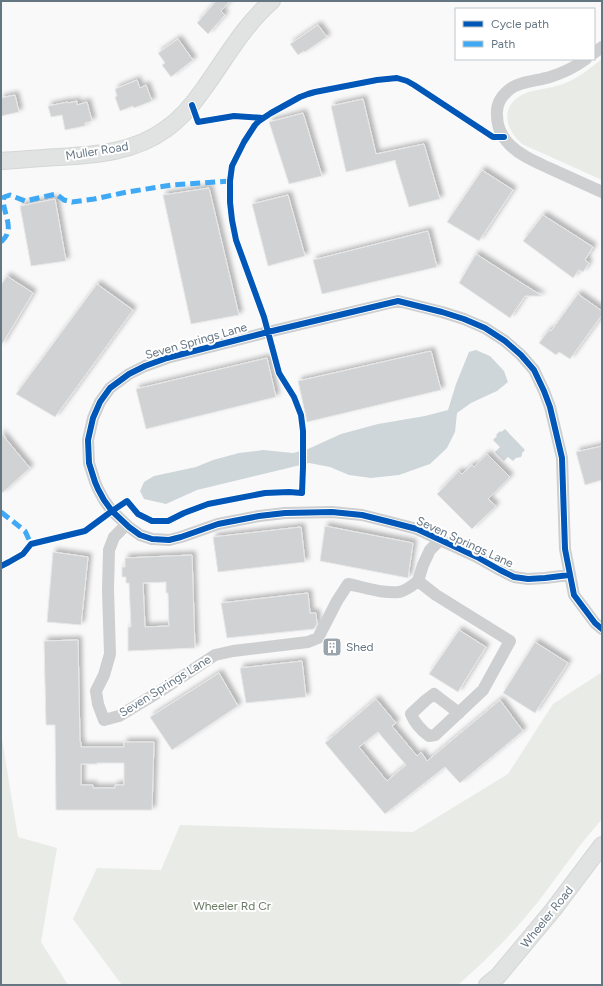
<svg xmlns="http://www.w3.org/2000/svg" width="603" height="986" viewBox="0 0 603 986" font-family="Figtree,sans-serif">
	<defs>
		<filter id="shadow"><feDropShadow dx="3.5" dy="-3.5" stdDeviation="2" flood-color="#0004"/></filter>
	</defs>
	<rect width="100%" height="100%" fill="#f9f9f9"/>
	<path fill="#e8ebe6" d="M602 59V180L522 144C511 134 501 117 512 103 515 99 519 96 524 94 535 89 548 89 560 85 576 80 589 69 602 59Z
		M602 672V819L581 844 538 902 516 928 503 942 482 963 458 985H122L73 919 97 868 161 870 180 825 413 832 508 774 553 704Z
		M1 733 18 837 57 848 41 942 68 985H1Z"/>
	<path fill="#ced6d9" d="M476 350 490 356 504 371 508 382 497 391 471 403 457 413 455 432 447 448 430 464 399 475 371 478 349 475 330 467 309 463 197 490 166 504 144 499 140 491 144 482 154 476 196 467 213 460 239 453 263 450 293 453 308 449 341 434 378 424 425 416 448 410 456 384 469 352Z
		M505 429 525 450 522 453V455L521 457 516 458 513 461 508 457 504 461 495 452 500 447 493 440 497 436 496 435 500 431 501 432Z"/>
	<path fill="#d0d2d3" stroke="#e8e8e8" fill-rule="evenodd" filter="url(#shadow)" d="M216 1H230L221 11 225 15 208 34 197 23Z
		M318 25 327 37 305 52 304 51 298 55 290 44Z
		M178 39 193 60 171 77 162 65 165 63 158 53Z
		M137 80 140 88 146 85 152 101 134 108 133 106 120 111 115 97 117 96 115 89Z
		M15 95 19 112 1 116V98Z
		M363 99 376 154 424 144 440 199 409 207 395 161 396 160 346 172 331 106Z
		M77 101V105L87 102 92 121 85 123V126L65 130 62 115 51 117 48 106 68 102V103Z
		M303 113 322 176 289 184 269 122Z
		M482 170 513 190 479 241 447 222Z
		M209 188 239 315 191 324 163 195Z
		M288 195 305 256 268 266 252 204Z
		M55 199 66 261 31 266 20 206Z
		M543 215 593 247 585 260 589 263 583 272 579 270 573 278 523 241Z
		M428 231 437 267 322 294 313 260Z
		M476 254 542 296H525L510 318 459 283Z
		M7 276 33 293 1 346V285Z
		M97 284 133 310 55 417 16 394Z
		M578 294 602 311V315L570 359 559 352 556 355 539 343 549 330 551 331Z
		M431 351 441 390 307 422 298 381Z
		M267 358 276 397 146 429 136 389Z
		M1 433 30 468 1 494Z
		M602 446V480L585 485 576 452Z
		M487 454 510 477 488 499 496 506 472 529 437 494 459 471 462 474 472 465 474 467Z
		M325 526 413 543 408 578 320 561Z
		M301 527 305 562 218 572 213 537Z
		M53 552 88 557 81 625 47 622Z
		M192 555 195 648 128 651V627H131L129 583H126V577H122V567H125V558ZM166 582V593H168L169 626 145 627 143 583Z
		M308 593 310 613H316L317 624 314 629 227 638 221 603Z
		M459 630 486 647 458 692 429 674Z
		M78 640 80 742H81V747H124V742H154L152 810H56L55 725H46L44 641ZM97 763H124V785H115V788H93V785H81V764H97Z
		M535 642 568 663 535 713 503 693Z
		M302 661 306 697 246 703 240 668Z
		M219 673 238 706 172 750 150 717Z
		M376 699 396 723 392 726 417 756 421 752 427 761 500 700 523 731 460 783 445 767 385 814 325 743ZM378 732 406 765 387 781 359 747Z"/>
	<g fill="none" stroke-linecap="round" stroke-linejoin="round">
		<defs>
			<path id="secondary" d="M1 161C20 160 39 158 59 157 96 155 135 152 166 129 182 118 194 103 205 87 226 58 244 25 272 1
				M487 985 498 976 553 910 602 845"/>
		</defs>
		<use href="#secondary" stroke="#d5d6d7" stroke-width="18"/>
		<path stroke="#cecfd0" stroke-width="12" d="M594 53 602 47
			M586 59C575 67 563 73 550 77 537 81 521 81 510 89 501 96 496 104 497 115 497 126 502 137 510 145 521 156 536 162 549 168 567 176 584 184 602 192
			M126 525 114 537 109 550 108 590 110 654 104 675 96 691 98 704 104 720 119 716 162 690 215 655 233 651 308 642 318 638 337 601 348 584C364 587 383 594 399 592 406 591 413 585 418 581
			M440 540 430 550 423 565 418 581 436 595 510 641 483 690 435 735 429 736C421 730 415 724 411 714L426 700 434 694 459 713
			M569 575 545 578 528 579 514 577 500 570 477 557 417 529 390 522 362 515 332 512 285 513 259 516 218 524 181 537 169 540 152 539 140 535 129 527 112 511 104 500 98 489 95 482 89 463 88 440 93 418 100 402 110 388 129 374 145 366 167 358 268 332 398 301 442 312 464 319 485 328 505 341 521 355 534 370 544 391 550 407 562 458 565 549 574 595 595 623 602 629"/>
		<use href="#secondary" stroke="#e1e2e2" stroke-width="16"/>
		<path stroke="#3fa9f5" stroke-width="5" stroke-dasharray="10 5" stroke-linecap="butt" d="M1 242C3 240 6 237 7 234 12 223 1 208 4 197L10 195 25 201 56 194 64 200 72 202 94 199 127 192 172 185 230 181
			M1 512 25 531 31 544"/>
		<defs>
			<path id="cycleway" d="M192 105 198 122 234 116 263 118
				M1 566 9 562 23 554 31 544 85 531 112 511 127 501 138 514 152 521H168L184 513 208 504 265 493 289 492 302 493 303 467V431L301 415 294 397 279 373 264 317 236 240 232 220 230 202V181L232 166 244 142 255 125 259 121 271 113 300 97 308 94 315 92 377 80 397 78 407 81 414 85 493 137H504
				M569 575 545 578 528 579 514 577 500 570 477 557 417 529 390 522 362 515 332 512 285 513 259 516 218 524 181 537 169 540 152 539 140 535 129 527 112 511 104 500 98 489 95 482 89 463 88 440 93 418 100 402 110 388 129 374 145 366 167 358 268 332 398 301 442 312 464 319 485 328 505 341 521 355 534 370 544 391 550 407 562 458 565 549 574 595 595 623 602 629"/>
		</defs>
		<use href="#cycleway" stroke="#fff" stroke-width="8"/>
		<use href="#cycleway" stroke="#0057b8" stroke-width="6"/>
	</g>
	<defs>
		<symbol id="building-square" viewBox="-11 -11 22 22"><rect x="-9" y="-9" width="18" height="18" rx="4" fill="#99a4ac" stroke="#fff"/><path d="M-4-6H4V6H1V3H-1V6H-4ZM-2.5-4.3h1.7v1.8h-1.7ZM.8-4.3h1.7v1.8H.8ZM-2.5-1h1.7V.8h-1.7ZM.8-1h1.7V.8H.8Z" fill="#fff"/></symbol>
	</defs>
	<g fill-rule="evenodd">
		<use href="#building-square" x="321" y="636" width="22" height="22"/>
	</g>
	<g text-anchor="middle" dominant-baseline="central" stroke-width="4" stroke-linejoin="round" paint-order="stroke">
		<g font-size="12" fill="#657683" stroke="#fff">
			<text transform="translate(97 151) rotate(-9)">Muller Road</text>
			<text transform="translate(196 341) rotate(-16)">Seven Springs Lane</text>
			<text transform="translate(465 542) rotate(25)">Seven Springs Lane</text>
			<text transform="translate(165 686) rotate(-32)">Seven Springs Lane</text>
			<text transform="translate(547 917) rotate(-51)">Wheeler Road</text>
		</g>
		<g font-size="12" fill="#657683" stroke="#fff" text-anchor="start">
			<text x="346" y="647">Shed</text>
		</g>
		<g font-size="12" fill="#687a64" stroke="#fff">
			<text x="232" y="906">Wheeler Rd Cr</text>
		</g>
	</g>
	<rect width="603" height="986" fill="none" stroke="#657683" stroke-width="4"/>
	<rect x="455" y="8" width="140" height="52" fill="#ffffff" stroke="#c1c8cd"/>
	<rect x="463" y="21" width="20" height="6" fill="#0057b8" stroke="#c1c8cd"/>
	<text x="491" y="28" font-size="12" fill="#657683">Cycle path</text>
	<rect x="463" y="41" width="20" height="6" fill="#3fa9f5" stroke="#c1c8cd"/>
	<text x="491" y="48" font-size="12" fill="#657683">Path</text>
</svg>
